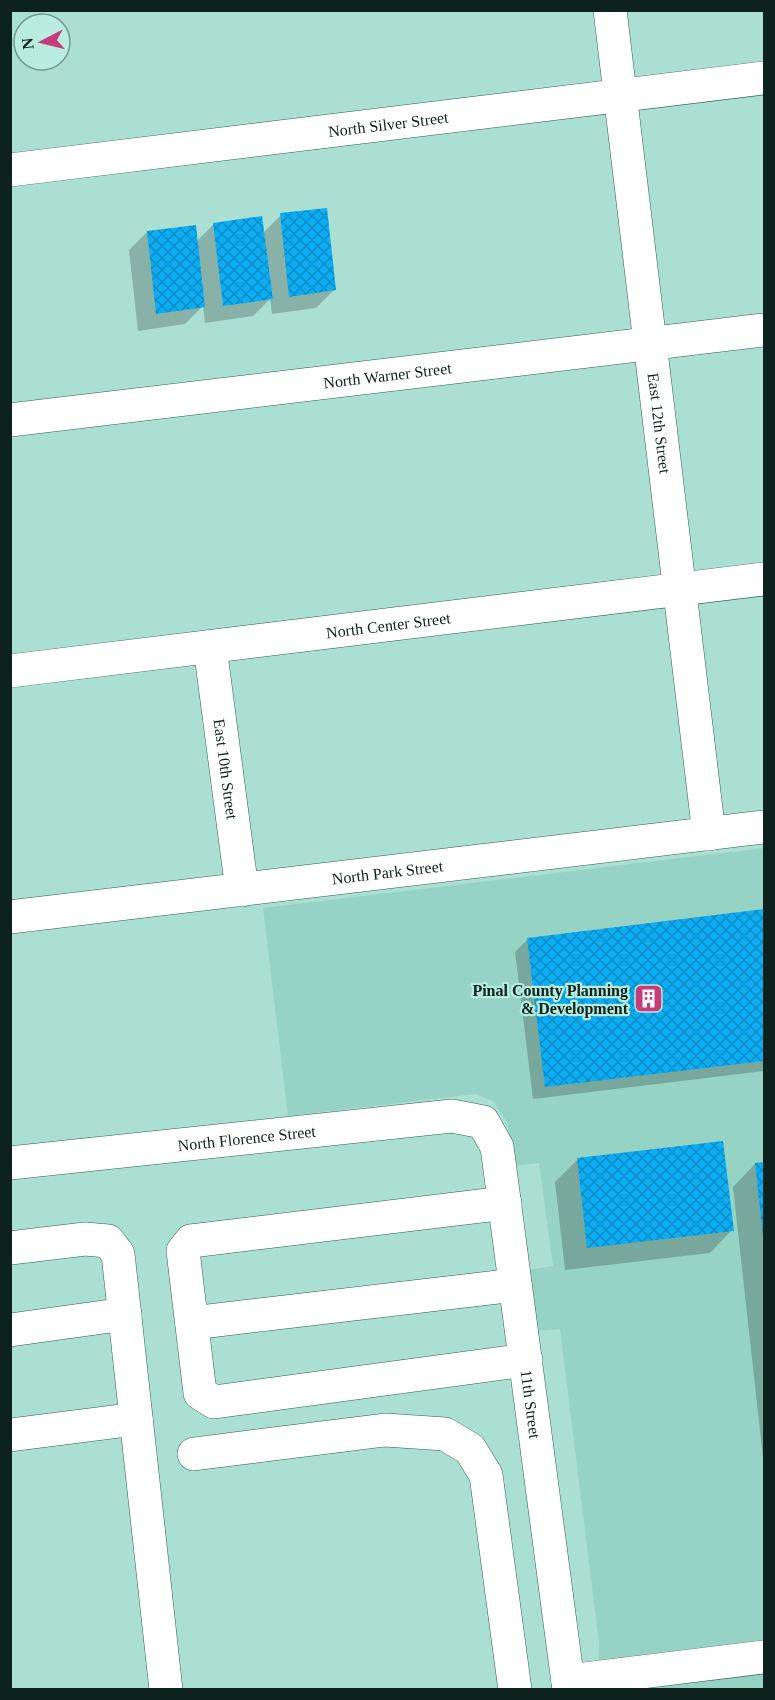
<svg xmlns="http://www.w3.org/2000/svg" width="775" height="1700" viewBox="0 0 775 1700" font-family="Georgia,serif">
	<defs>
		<pattern id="building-cross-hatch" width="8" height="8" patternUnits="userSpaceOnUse" patternTransform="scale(1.5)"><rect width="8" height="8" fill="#0dacf3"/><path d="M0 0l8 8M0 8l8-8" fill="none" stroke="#0b8cc4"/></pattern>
	</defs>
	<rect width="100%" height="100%" fill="#abdfd2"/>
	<path fill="#96d3c4" d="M764 848V1689H598L599 1643 560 1329 534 1331 527 1270 553 1266 539 1163 513 1166 508 1124 493 1101 475 1094 288 1116 263 908Z"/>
	<path fill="#0003" d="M281 215 334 290 316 308 272 314 270 299 253 316 205 323 203 306 185 324 138 331 129 250 147 232 196 242 214 224 263 233Z
		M764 911V1071L533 1099 515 952 527 940Z
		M578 1159 732 1230 710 1253 565 1270 555 1182Z
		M764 1163V1467L733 1187 755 1164Z"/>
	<path fill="url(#building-cross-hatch)" d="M327 208 336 290 289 297 280 213Z
		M262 216 273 299 223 306 213 223Z
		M196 225 205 307 156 314 147 231Z
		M764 909V1061L545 1087 527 938Z
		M723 1141 734 1231 587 1248 577 1158Z
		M764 1162V1237H763L755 1163Z"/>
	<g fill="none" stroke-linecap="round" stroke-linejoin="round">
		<defs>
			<g id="minor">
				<path id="s1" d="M610 10 709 834"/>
				<path id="s2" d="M10 170 764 78"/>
				<path id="s3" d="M10 420 764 330"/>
				<path id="s4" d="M210 647 242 890"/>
				<path id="s5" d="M10 671 764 579"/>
				<path id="s6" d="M10 917 764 827"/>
				<path id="s7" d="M10 1163 452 1116 483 1122 497 1147 569 1690"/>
				<path d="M505 1203 191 1241 183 1251 200 1393 214 1402 526 1360"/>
				<path d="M10 1248 85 1239 108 1241 118 1254 166 1690"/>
				<path d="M192 1323 515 1285"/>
				<path d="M10 1330 125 1314"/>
				<path d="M10 1435 136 1419"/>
				<path d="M194 1454 385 1430 445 1434 470 1449 486 1475 515 1690"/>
				<path d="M568 1681 764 1657"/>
			</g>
		</defs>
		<use href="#minor" stroke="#2d5e53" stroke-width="34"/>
		<use href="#minor" stroke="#fff" stroke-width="33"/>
	</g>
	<defs>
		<symbol id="building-square" viewBox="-11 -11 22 22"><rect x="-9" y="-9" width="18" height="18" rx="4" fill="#c53c78" stroke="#b7ecdf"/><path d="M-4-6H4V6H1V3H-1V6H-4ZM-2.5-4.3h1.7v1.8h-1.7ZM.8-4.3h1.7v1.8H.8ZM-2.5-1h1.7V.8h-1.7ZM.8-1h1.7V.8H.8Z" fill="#fff"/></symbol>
	</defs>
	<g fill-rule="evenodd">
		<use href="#building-square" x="632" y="982" width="33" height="33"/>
	</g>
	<g text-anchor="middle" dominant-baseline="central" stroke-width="4.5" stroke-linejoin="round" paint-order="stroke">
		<g font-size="16" fill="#0d211d" stroke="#b7ecdf">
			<text stroke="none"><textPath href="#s2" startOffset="381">North Silver Street</textPath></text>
			<text stroke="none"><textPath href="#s3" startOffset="380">North Warner Street</textPath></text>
			<text stroke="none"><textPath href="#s1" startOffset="416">East 12th Street</textPath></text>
			<text stroke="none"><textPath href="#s5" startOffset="381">North Center Street</textPath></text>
			<text stroke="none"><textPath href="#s4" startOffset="123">East 10th Street</textPath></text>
			<text stroke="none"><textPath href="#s6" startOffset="380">North Park Street</textPath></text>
			<text stroke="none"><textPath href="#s7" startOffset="238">North Florence Street</textPath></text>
			<text stroke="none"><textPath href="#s7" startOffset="764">11th Street</textPath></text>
		</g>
		<g font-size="16" font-weight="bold" fill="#0d211d" stroke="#b7ecdf" text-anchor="end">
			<text x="628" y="990">Pinal County Planning<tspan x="628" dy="18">&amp; Development</tspan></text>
		</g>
	</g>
	<rect width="775" height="1700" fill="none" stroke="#0d211d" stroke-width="24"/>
	<g transform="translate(42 42) rotate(263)"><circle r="28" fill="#b7ecdf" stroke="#739b91" stroke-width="1.5"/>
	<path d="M0-4.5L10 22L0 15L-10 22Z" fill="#c53c78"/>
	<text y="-9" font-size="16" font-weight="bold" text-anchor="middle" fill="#0d211d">N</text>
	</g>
</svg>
